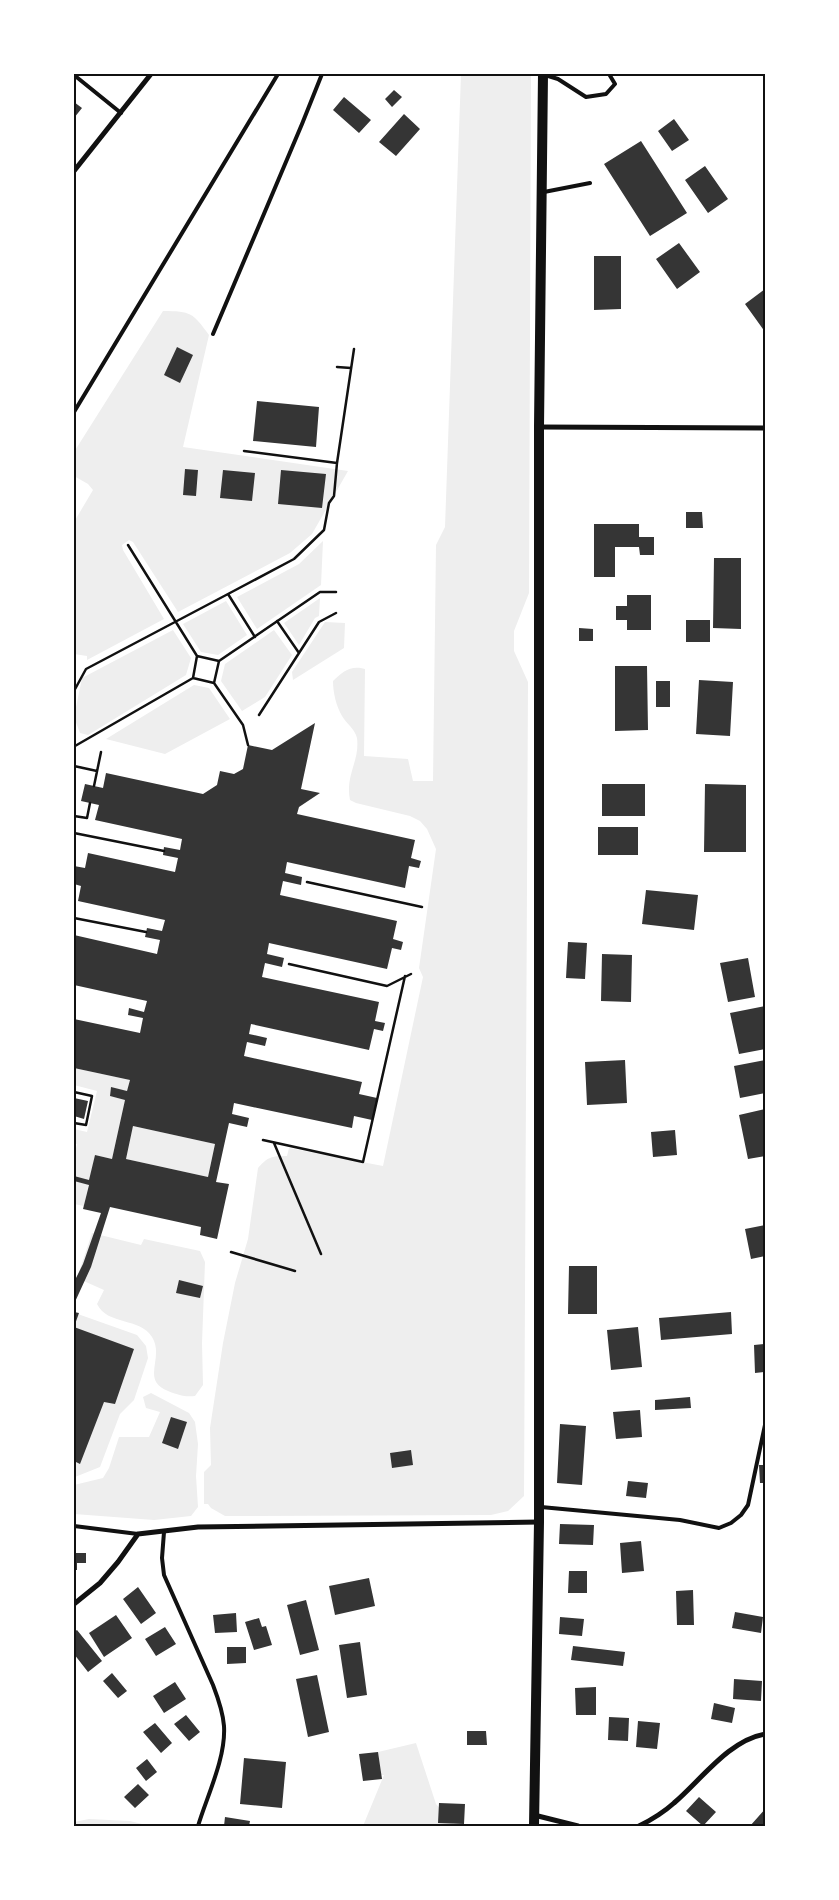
<svg xmlns="http://www.w3.org/2000/svg" width="839" height="1900" viewBox="0 0 839 1900" font-family="'PT Sans',sans-serif">
	<rect width="100%" height="100%" fill="#fff"/>
	<path fill="#eee" d="M461 74H531L529 593 514 631V651L528 682 524 1496 508 1511 491 1515 225 1516 211 1508 208 1504H204V1472L211 1465 210 1428 223 1343 235 1283 248 1239 258 1168C268 1157 271 1156 287 1156L289 1148 383 1166 423 977 419 968 436 849 427 829 420 821 410 816 356 803 350 800C345 775 360 761 357 738 355 729 346 723 342 716 336 706 333 692 333 681 343 672 350 665 365 669L364 756 408 759 413 781H433L436 545 445 527Z
		M163 311C191 311 193 313 209 335L183 447 348 471 312 534 290 553 178 612 133 542 129 540 122 545 123 550 164 619 87 660V656L74 654V522L93 490 88 484 74 476V452Z
		M323 541 321 585 257 629 237 597 299 564Z
		M320 598 319 616 315 618 299 645 284 623Z
		M226 601 247 635 218 655 201 652 183 624Z
		M325 622 345 623 344 648 293 680 292 672Z
		M173 630 191 658 186 675 88 735 80 733 74 717 82 678Z
		M274 630 292 655 265 697 242 711 221 681 225 664Z
		M194 685 209 688 230 719 165 754 106 739Z
		M74 1068 130 1080 127 1091 111 1088 110 1096 125 1100 112 1159 95 1155 84 1206 74 1204V1157L77 1144 74 1143V1129L87 1132 97 1091 74 1085Z
		M133 1126 215 1144 208 1177 126 1159Z
		M92 1233 141 1245 144 1239 200 1251 205 1262 202 1343 203 1385 195 1396C184 1397 178 1395 168 1391 140 1380 165 1358 152 1337 140 1317 108 1326 97 1304L104 1290 77 1278Z
		M74 1311 75 1313 137 1335 146 1346 148 1358 134 1400 120 1414 100 1467 75 1477 74 1476Z
		M151 1393 189 1413 195 1422 198 1444 196 1476 198 1507 191 1516 154 1520 74 1514V1485L103 1478 109 1468 119 1437H149L160 1412 146 1408 143 1397Z
		M416 1743 436 1804 455 1826H363L384 1775H381L378 1752Z
		M89 1819 130 1821 150 1826H74V1822Z"/>
	<path fill="#353535" fill-rule="evenodd" d="M394 90 402 97 392 107 385 99Z
		M344 97 371 120 359 133 333 110Z
		M74 102 82 108 74 118Z
		M404 114 420 129 396 156 379 142Z
		M674 119 689 140 672 151 658 131Z
		M641 141 687 213 650 236 604 164Z
		M705 166 728 199 708 213 685 180Z
		M679 243 700 272 677 289 656 259Z
		M594 256H621V309L594 310Z
		M765 289V332L745 304Z
		M177 347 193 355 180 383 164 375Z
		M257 401 319 407 316 447 253 441Z
		M185 469 198 470 196 496 183 495Z
		M223 470 255 473 252 501 220 498Z
		M281 470 326 474 322 508 278 504Z
		M686 512H702L703 528H686Z
		M594 524H639V537H654V555H640L639 547H615V577H594Z
		M714 558H741V629L713 628Z
		M627 595H651V630H627V620H616V606H627Z
		M686 620H710V642H686Z
		M579 628 593 629V641H579Z
		M615 666H647L648 730 615 731Z
		M699 680 733 682 730 736 696 734Z
		M656 681H670V707H656Z
		M315 723 301 789 320 793 299 807 297 814 415 840 411 858 421 861 419 868 409 866 405 888 287 862 285 873 302 877 301 885 283 881 280 895 397 921 393 939 403 942 401 950 392 948 387 969 269 943 267 954 284 958 282 967 265 963 262 977 379 1002 375 1021 385 1023 383 1031 374 1029 369 1050 251 1024 249 1034 267 1038 265 1046 247 1042 244 1056 362 1082 359 1094 377 1098 372 1120 354 1116 352 1128 234 1103 232 1114 249 1118 247 1127 229 1123 216 1182 229 1184 217 1239 200 1235 201 1227 110 1207 91 1267 74 1304V1282L83 1264 101 1213 83 1209 89 1185 74 1181V1176L89 1180 95 1155 112 1159 125 1100 110 1096 111 1087 127 1091 130 1080 74 1068V1019L140 1033 143 1018 128 1015 129 1008 144 1012 147 1001 74 985V935L157 954 160 940 145 937 147 928 162 931 165 920 78 901 81 886 74 884V866L85 868 88 853 175 872 178 858 163 855 164 847 180 850 182 839 95 820 99 805 81 801 85 784 103 788 106 773 203 794 217 785 220 771 234 774 243 769 248 745 272 750ZM133 1126 215 1144 208 1177 126 1159Z
		M602 784H645V816H602Z
		M705 784 746 785V852H704Z
		M598 827H638V855H598Z
		M646 890 698 895 694 930 642 924Z
		M568 942 587 943 585 979 566 978Z
		M602 954 632 955 631 1002 601 1001Z
		M748 958 755 997 728 1002 720 963Z
		M765 1006V1049L739 1054 730 1013Z
		M625 1060 627 1103 587 1105 585 1062Z
		M765 1060V1093L740 1098 734 1066Z
		M74 1098 88 1101 84 1119 74 1116Z
		M765 1109V1156L748 1159 739 1115Z
		M675 1130 677 1155 653 1157 651 1132Z
		M765 1225V1256L751 1259 745 1229Z
		M569 1266H597V1314H568Z
		M179 1280 203 1286 200 1298 176 1293Z
		M74 1312 79 1313 74 1327Z
		M731 1312 732 1334 661 1340 659 1318Z
		M74 1327 134 1349 115 1404 104 1402 80 1464 74 1461Z
		M638 1327 642 1367 611 1370 607 1330Z
		M765 1344V1372L755 1373 754 1345Z
		M690 1397 691 1408 655 1410V1400Z
		M640 1410 642 1437 616 1439 613 1412Z
		M171 1417 187 1422 178 1449 162 1443Z
		M560 1424 586 1426 582 1485 557 1483Z
		M411 1450 413 1465 392 1468 390 1453Z
		M759 1465H765V1483H760Z
		M628 1481 648 1483 646 1498 626 1496Z
		M560 1524 594 1525 593 1545 559 1544Z
		M641 1541 644 1571 622 1573 620 1543Z
		M74 1553H86V1563H77V1570H74Z
		M569 1571H587V1593H568Z
		M369 1578 375 1606 335 1615 329 1586Z
		M138 1587 156 1613 141 1624 123 1599Z
		M693 1590 694 1625H677L676 1591Z
		M306 1600 319 1650 300 1655 287 1605Z
		M735 1612 763 1617 761 1633 732 1628Z
		M236 1613 237 1632 215 1633 213 1615Z
		M116 1615 132 1638 104 1657 89 1633Z
		M560 1617 584 1619 582 1636 559 1634Z
		M259 1618 262 1627 266 1626 272 1645 254 1650 245 1622Z
		M165 1627 176 1644 156 1656 145 1639Z
		M77 1630 102 1661 88 1672 74 1654V1632Z
		M360 1642 367 1695 347 1698 339 1645Z
		M573 1646 625 1652 623 1666 571 1660Z
		M227 1647H246V1663L227 1664Z
		M112 1673 127 1691 118 1698 103 1681Z
		M317 1675 329 1732 308 1737 296 1679Z
		M734 1679 762 1681 761 1701 733 1699Z
		M175 1682 186 1699 164 1713 153 1696Z
		M596 1687V1715H576L575 1688Z
		M714 1703 735 1708 732 1723 711 1719Z
		M186 1715 200 1732 189 1741 174 1724Z
		M609 1717 629 1718 628 1741 608 1740Z
		M638 1721 660 1723 657 1749 636 1747Z
		M155 1723 172 1743 161 1753 143 1732Z
		M467 1731H486L487 1745H467Z
		M378 1752 382 1779 363 1781 359 1754Z
		M244 1758 286 1762 282 1808 240 1804Z
		M147 1759 157 1772 146 1781 136 1768Z
		M138 1784 149 1795 135 1808 124 1797Z
		M699 1797 716 1812 703 1826 686 1811Z
		M439 1803 465 1804 464 1824 438 1823Z
		M765 1809V1826H750Z
		M225 1817 250 1821 249 1826H224Z"/>
	<g fill="none" stroke-linecap="round" stroke-linejoin="round">
		<path stroke="#111" stroke-width="2.5" d="M337 367 351 368
			M244 451 337 463
			M128 545 197 656
			M228 594 294 559 324 530 329 503 334 496 337 463 354 349
			M277 621 299 653
			M219 661 320 592H336
			M214 683 219 661 197 656 193 678 214 683 243 725 248 745
			M74 691 86 669 228 594 255 637
			M259 715 319 622 336 613
			M75 746 193 678
			M74 766 97 771
			M94 786 101 752
			M74 816 87 818 90 803
			M74 833 164 851
			M307 882 422 907
			M74 918 146 932
			M289 964 387 986 411 974
			M74 1092 92 1096 86 1125 74 1123
			M263 1140 363 1162 405 976
			M274 1143 321 1254
			M231 1252 295 1271"/>
		<path stroke="#111" stroke-width="4" d="M74 75 121 113
			M545 75 558 79 586 97 606 94 615 84 609 74
			M544 192 590 183
			M213 334 302 124 322 74
			M74 412 278 74
			M541 1507 680 1520 719 1528 731 1523 741 1515 748 1505 765 1425
			M74 1526 138 1534
			M164 1532 162 1558 164 1575 213 1685C218 1698 223 1712 224 1726 226 1758 207 1796 198 1826"/>
		<path stroke="#111" stroke-width="5" d="M74 171 151 74
			M539 427 765 428
			M74 1604 100 1583 118 1562 138 1534 198 1527 539 1522
			M534 1815 578 1826
			M639 1826C651 1820 664 1812 674 1803 701 1780 729 1740 765 1734"/>
		<path stroke="#111" stroke-width="10" d="M534 1826 539 1522V427L543 74"/>
	</g>
	<rect width="839" height="1900" fill="none" stroke="#ffffff" stroke-width="150"/>
	<rect x="75" y="75" width="689" height="1750" fill="none" stroke="#111" stroke-width="2"/>
</svg>
